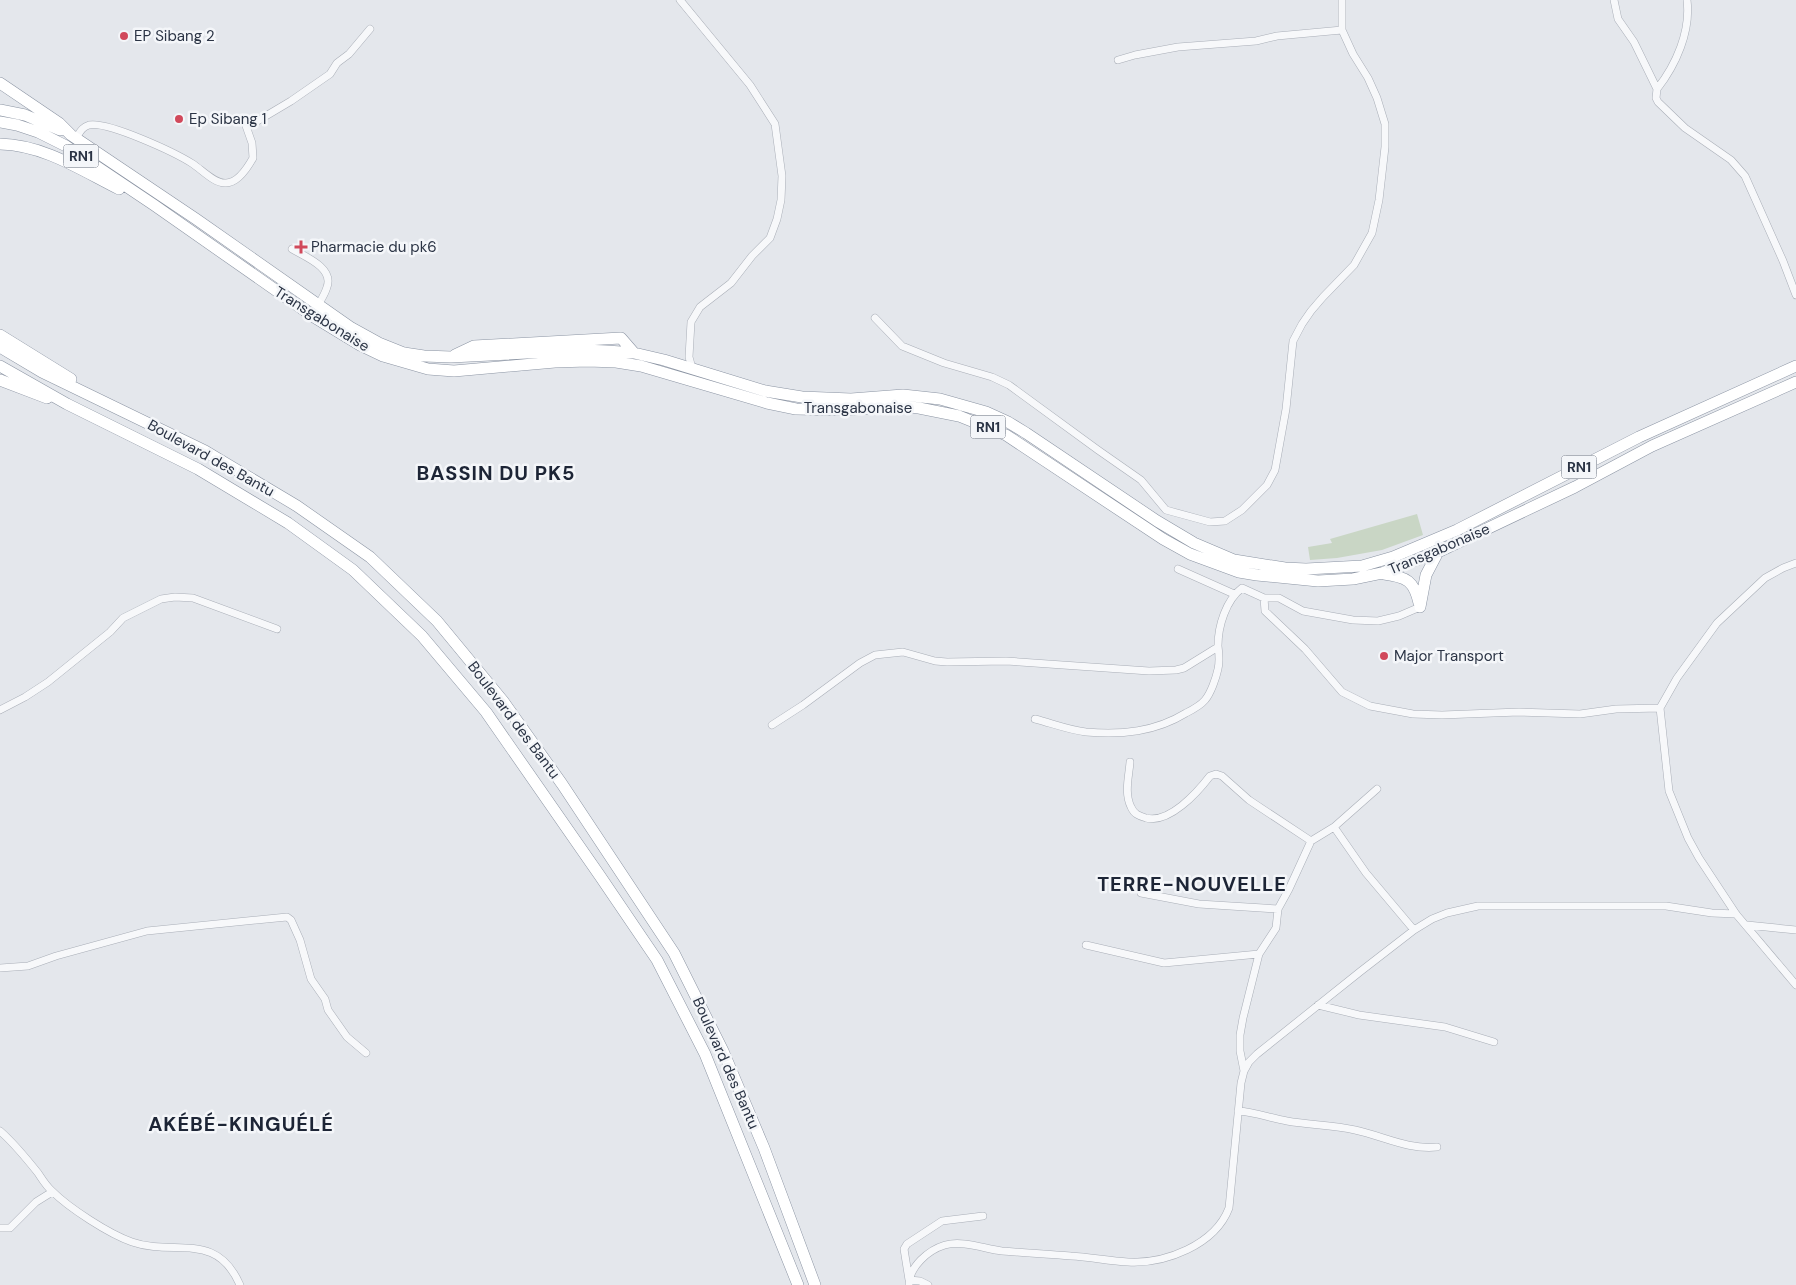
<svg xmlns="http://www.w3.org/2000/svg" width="1796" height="1285" viewBox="0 0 1796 1285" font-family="'DM Sans',sans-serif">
	<rect width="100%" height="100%" fill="#e4e7ec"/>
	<path fill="#c9d6c5" d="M1417 514 1423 535 1382 550 1337 558 1310 560 1308 547 1332 543 1330 539Z"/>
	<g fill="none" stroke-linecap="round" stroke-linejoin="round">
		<defs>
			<path id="minor" d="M680 0 750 85 775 124 782 176 781 200 777 219 770 238 752 256 731 283 700 307 691 322 689 357 692 368
				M1614 0 1618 19 1634 42 1657 89 1656 98 1658 102 1685 128 1731 160 1745 176 1783 261 1796 295
				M1118 60 1135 55 1178 47 1256 41 1277 36 1342 30
				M1657 89C1676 65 1691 31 1687 0
				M76 138C80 132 82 127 89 125 108 121 176 153 193 164 202 170 215 184 226 183 238 183 248 167 253 158L252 143 246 126 247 123H254L291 101 330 74 337 63 349 54 370 29
				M292 249C306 257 334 268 327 287 325 294 321 300 318 305
				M875 318 902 346 944 363 992 377 1009 385 1098 450 1141 480 1166 510 1210 522 1225 521 1242 510 1267 485 1275 470 1286 409 1293 341 1302 324 1311 311 1323 297 1354 265 1372 233 1379 200 1385 147V124L1377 98 1368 78 1353 54 1342 30V0
				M1178 569 1234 594
				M1264 598 1265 611 1305 649 1342 692 1370 706 1413 714 1442 715 1519 712 1580 714 1616 709 1660 708 1669 791 1688 838 1699 858 1736 914 1796 985
				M1660 708 1677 678 1717 623 1765 578 1783 568 1796 563
				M0 710 25 697 48 682 110 632 123 618 161 599 175 597 193 598 277 629
				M1035 719C1051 723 1069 730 1086 732 1122 735 1155 732 1186 713 1192 710 1200 706 1205 700 1211 693 1216 678 1218 669 1220 661 1219 654 1218 646 1218 626 1226 600 1242 588L1264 598H1279L1303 611 1353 620 1378 621 1399 616 1420 607
				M772 725 803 705 860 663 875 655 903 652 935 661 947 662 1006 661 1149 671 1176 670 1184 668 1218 647
				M1130 762C1129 776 1124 793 1131 807 1134 814 1139 816 1146 818 1169 824 1197 793 1210 776L1216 774 1222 776 1249 800 1311 841 1289 889 1278 909 1276 928 1259 954 1243 1018 1240 1035V1051L1244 1071
				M1334 827 1366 873 1414 930
				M1311 841 1334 827 1377 789
				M1141 893 1199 904 1278 909
				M1747 925 1796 930
				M1086 945 1164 963 1259 954
				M0 968 28 966 56 956 147 931 287 917 291 920 300 940 311 979 325 999 328 1010 347 1037 366 1053
				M1318 1005 1359 1015 1445 1027 1494 1042
				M1238 1111C1255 1112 1270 1118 1287 1121 1309 1125 1333 1125 1355 1130 1383 1136 1408 1150 1437 1147
				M0 1131C14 1143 26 1158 38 1173 42 1179 46 1186 52 1191 69 1208 109 1234 132 1242 175 1257 216 1230 240 1285
				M0 1228H10L36 1202 52 1192
				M909 1285C909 1267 928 1250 945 1245 963 1240 985 1249 1002 1251 1025 1253 1048 1254 1071 1256 1090 1257 1109 1261 1128 1262 1165 1264 1215 1245 1229 1208L1241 1083 1244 1071 1249 1062 1257 1054 1361 971 1414 930 1432 919 1447 913 1478 906H1666L1712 913 1736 914
				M928 1285 920 1281 909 1280 904 1249 907 1244 942 1221 983 1216"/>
			<path id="trunk" d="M0 83 59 123 71 135 196 219 350 327 379 343 404 353 424 356 451 357 583 350 607 351 634 353 664 360 765 391 802 397 851 399 903 395 940 399 986 412 1008 422 1026 433 1157 521 1194 543 1234 560 1285 568 1306 569 1362 566 1393 557 1457 530 1639 437 1796 366
				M0 110 25 115 60 130
				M0 122 17 125 38 132 66 146 154 205 314 317 360 345 383 356 428 369 454 371 555 362 588 361 616 362 641 366 767 403 796 409 844 410 902 406 919 408 959 416 1006 435 1163 539 1190 554 1239 572 1257 575 1318 581 1353 579 1382 573 1438 552 1575 487 1652 446 1796 382
				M0 144C44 145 81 170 119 189
				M0 335 71 379
				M0 347 42 372 205 451 297 506 370 557 437 621 503 701 562 784 674 953 723 1051 764 1148 815 1285
				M455 355 474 346 621 338 634 353
				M0 366 67 404 198 469 288 523 353 570 422 636 486 712 600 876 657 960 705 1054 798 1285
				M0 380 47 398
				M1384 574C1407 577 1414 581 1419 603
				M1420 607 1426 575 1438 552"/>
		</defs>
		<use href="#minor" stroke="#a9aeb7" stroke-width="8"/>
		<use href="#trunk" stroke="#8b94a3" stroke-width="12"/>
		<use href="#minor" stroke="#f7f8fa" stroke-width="7"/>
		<use href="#trunk" stroke="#fff" stroke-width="11"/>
	</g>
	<g fill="#d1495b" stroke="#f4f6f9" stroke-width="2">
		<circle cx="124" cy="36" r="5"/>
		<circle cx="179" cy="119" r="5"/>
		<path d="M298.5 239.5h5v5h5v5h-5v5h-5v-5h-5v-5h5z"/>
		<circle cx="1384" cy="656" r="5"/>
	</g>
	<g text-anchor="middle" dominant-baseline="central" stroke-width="5" stroke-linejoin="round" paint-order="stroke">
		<g fill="#f4f6f9" stroke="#676e7b" stroke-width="1">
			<rect x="63.5" y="144.5" width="35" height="23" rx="4"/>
			<rect x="970.5" y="415.5" width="35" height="23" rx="4"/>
			<rect x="1561.5" y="455.5" width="35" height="23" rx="4"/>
		</g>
		<g font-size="14" font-weight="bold" fill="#2b3445">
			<text x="81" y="156">RN1</text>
			<text x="988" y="427">RN1</text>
			<text x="1579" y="467">RN1</text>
		</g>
		<g font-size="15" fill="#2b3445" stroke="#f4f6f9" text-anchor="start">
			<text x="134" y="36">EP Sibang 2</text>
			<text x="189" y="119">Ep Sibang 1</text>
			<text x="311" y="247">Pharmacie du pk6</text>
			<text x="1394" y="656">Major Transport</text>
		</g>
		<g font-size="15" fill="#2b3445" stroke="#f4f6f9">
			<text transform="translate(322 319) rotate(32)">Transgabonaise</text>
			<text x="858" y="408">Transgabonaise</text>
			<text transform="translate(211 458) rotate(29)">Boulevard des Bantu</text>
			<text transform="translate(1439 549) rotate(-23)">Transgabonaise</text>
			<text transform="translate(514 720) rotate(53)">Boulevard des Bantu</text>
			<text transform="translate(726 1063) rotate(66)">Boulevard des Bantu</text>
		</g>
		<g font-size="20" font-weight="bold" letter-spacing="1" fill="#1d2536" stroke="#f4f6f9">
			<text x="496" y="473">BASSIN DU PK5</text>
			<text x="1192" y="884">TERRE-NOUVELLE</text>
			<text x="241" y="1124">AKÉBÉ-KINGUÉLÉ</text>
		</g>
	</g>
</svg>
